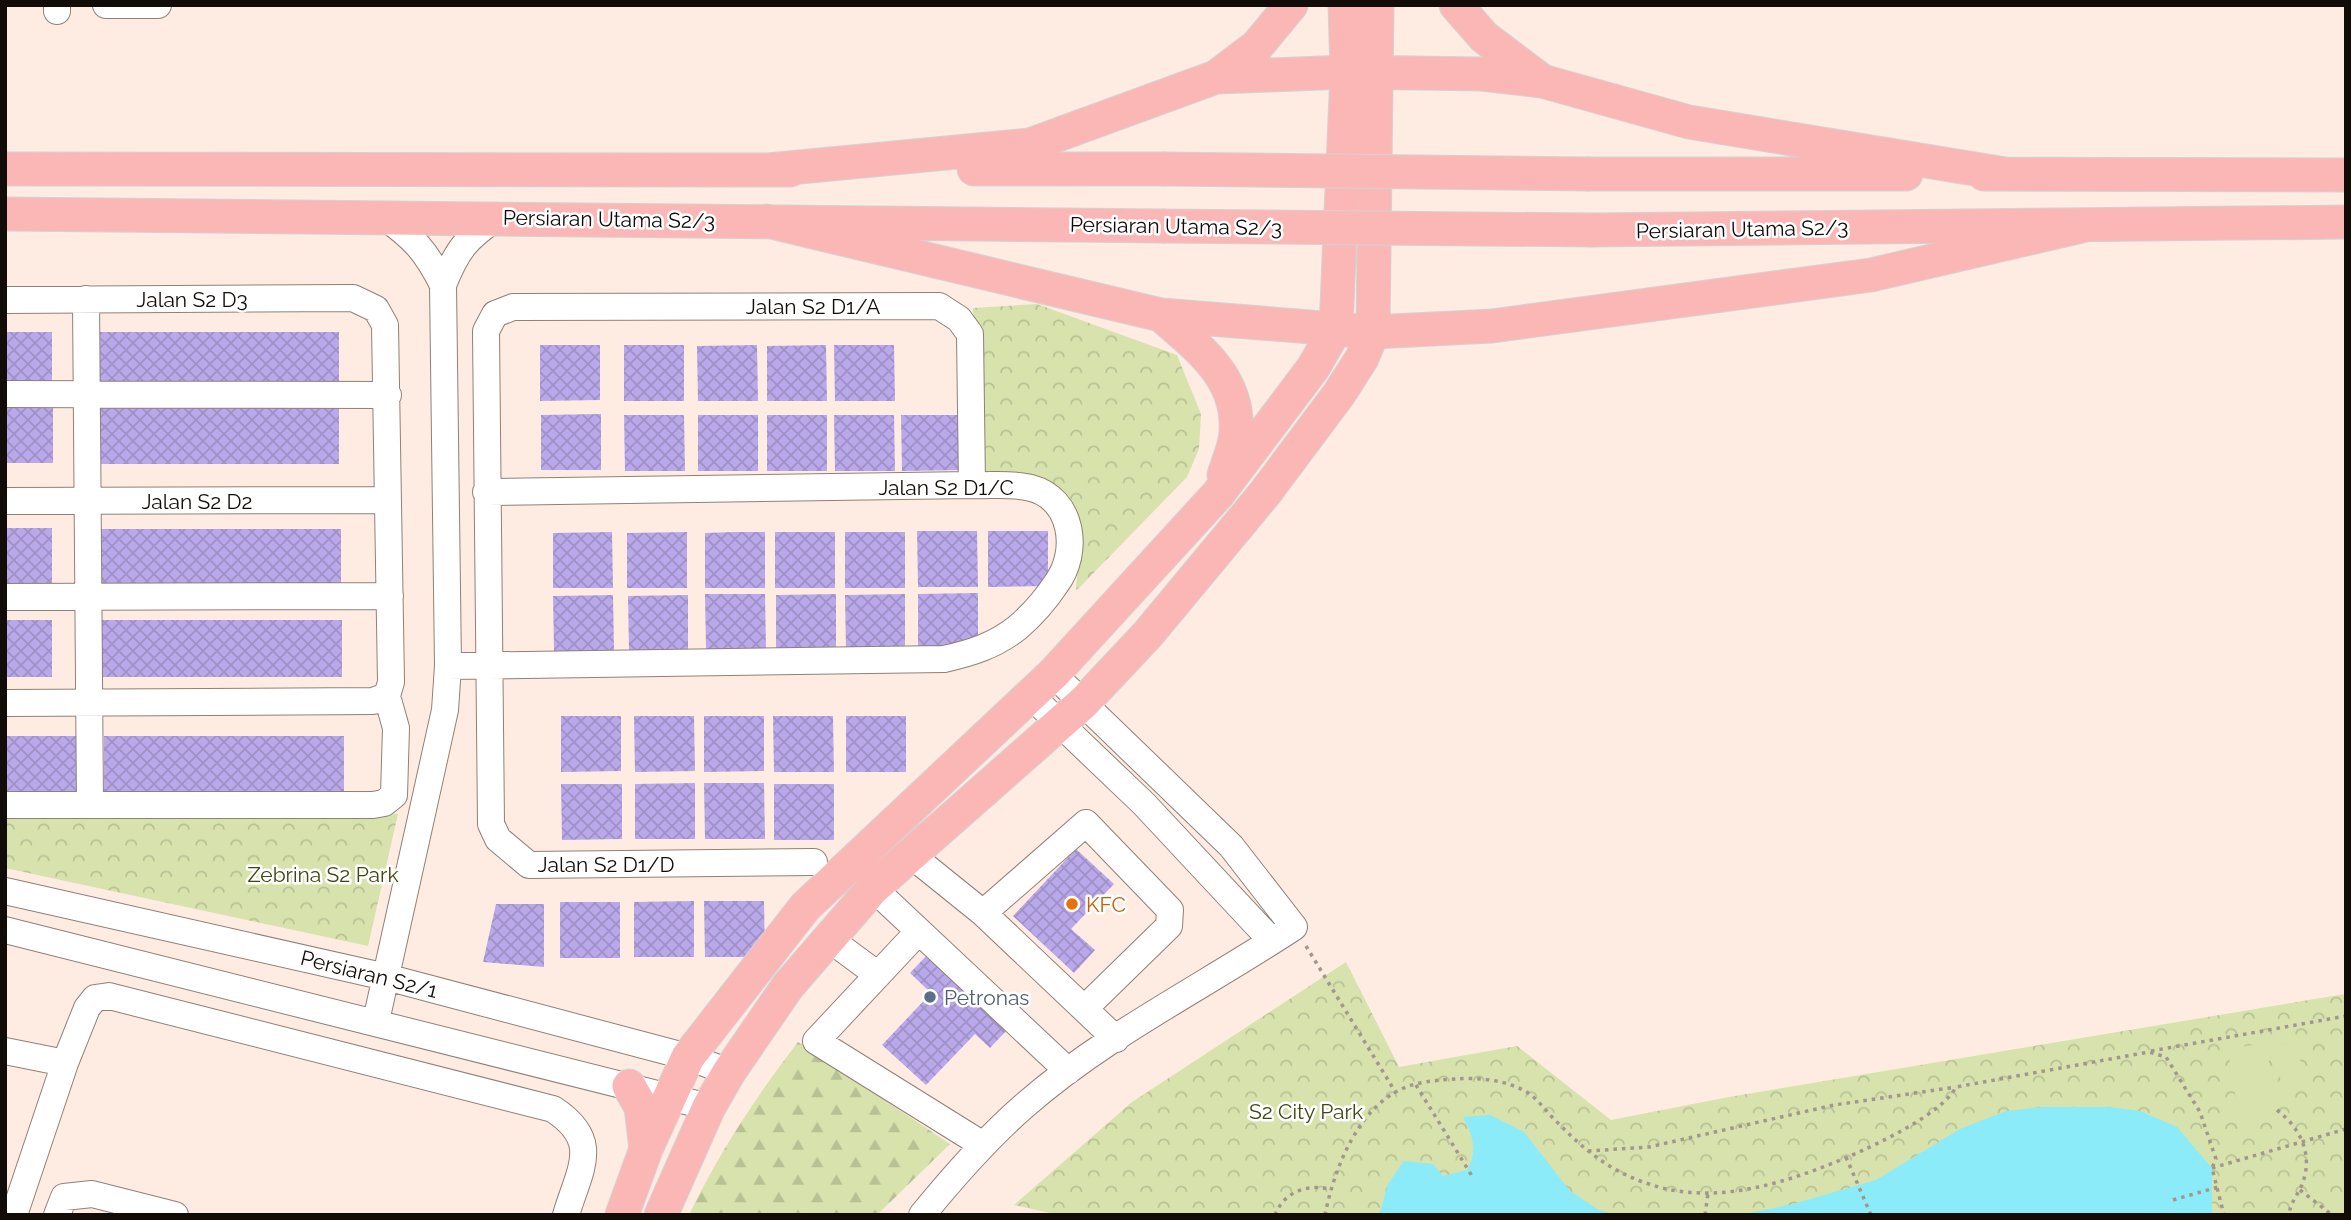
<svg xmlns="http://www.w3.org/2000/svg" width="2351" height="1220" viewBox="0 0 2351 1220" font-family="Raleway,sans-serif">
	<defs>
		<pattern id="forest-firs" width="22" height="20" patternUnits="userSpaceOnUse" patternTransform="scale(1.75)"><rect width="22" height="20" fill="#d8e2ad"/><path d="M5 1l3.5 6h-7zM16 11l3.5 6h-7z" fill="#b8c194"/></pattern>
		<pattern id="park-crowns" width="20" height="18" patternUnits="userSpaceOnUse" patternTransform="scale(1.75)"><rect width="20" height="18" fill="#d8e2ad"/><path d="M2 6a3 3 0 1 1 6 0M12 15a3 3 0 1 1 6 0" fill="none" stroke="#b8c194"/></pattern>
		<pattern id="building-cross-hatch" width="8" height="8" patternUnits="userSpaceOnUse" patternTransform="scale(1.75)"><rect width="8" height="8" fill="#baa9ea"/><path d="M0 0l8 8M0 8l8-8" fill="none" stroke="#9f90c7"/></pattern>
	</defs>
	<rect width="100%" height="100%" fill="#feece3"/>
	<path fill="url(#forest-firs)" d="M798 1042 950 1144 877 1215H689C718 1154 757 1095 798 1042Z"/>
	<path fill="url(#park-crowns)" d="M1037 304 1177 355 1201 414 1199 449 1187 477 1076 591C1078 553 1091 489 1039 479 1019 476 998 476 979 474L973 308Z
		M5 811 398 814 368 946 5 868Z
		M1346 962 1399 1067 1517 1046 1611 1120 1729 1097 2345 994 2346 1215H1059L1014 1205 1132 1102Z"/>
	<path fill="#d8e2ad" d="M2297 1041 2304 1085 2282 1089 2275 1045Z
		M2266 1043 2278 1120 2240 1126 2228 1049Z"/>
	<path fill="#8bebf9" d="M2042 1107H2109L2140 1111 2177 1127 2212 1168V1215H1739L1793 1204 1876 1180 1960 1129 2006 1111Z
		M1490 1115 1524 1132 1570 1191 1597 1209 1614 1215H1379L1388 1184 1404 1161 1433 1164 1443 1176 1467 1170C1478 1151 1473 1135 1463 1117Z"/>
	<path fill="url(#building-cross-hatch)" d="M5 332H52V390H5Z
		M99 332H339V389H99Z
		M540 345H600V400L540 401Z
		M624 345H684V401H624Z
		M757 345 758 401H698L697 346Z
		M826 345 827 401H767V346Z
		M834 345H894L895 401H835Z
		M5 406H53V463H5Z
		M99 407H339V464H99Z
		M601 414V470H541V415Z
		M624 415H684L685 471H625Z
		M698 415H758V471H698Z
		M767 415H827V471H767Z
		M834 415H894L895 471H835Z
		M901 415H961L962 470 902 471Z
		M5 528H52V585H5Z
		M100 529H341V586H100Z
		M917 531H977L978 587H918Z
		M988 531H1048V586L988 587Z
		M612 532 613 588H553V533Z
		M687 532V588H627V533Z
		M734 532H765V588H705V533Z
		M775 532H835V588H775Z
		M845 532H905V588H845Z
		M978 593V649H918V594Z
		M705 594H765L766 650H706Z
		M836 594V650L776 651V595Z
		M905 594V650L846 651 845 595Z
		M613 595 614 651H554L553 596Z
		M688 595V651H629L628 596Z
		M5 620H52V677H5Z
		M102 620H342V677H102Z
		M561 716H621V771L561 772Z
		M634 716H694L695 771 635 772Z
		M704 716H764V771L704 772Z
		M773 716H833L834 772H774Z
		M846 716H906V772H846Z
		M5 736H78V793H5Z
		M104 736H344V793H104Z
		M695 783V839H635V784Z
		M704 783H764L765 839H705Z
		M561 784H622V839L562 840Z
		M774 784H834V840H774Z
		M1076 849 1114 884 1071 929 1095 950 1074 973 1013 916Z
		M694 901V957H634V902Z
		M704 901H764L765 957H705Z
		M560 902H620V958H560Z
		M496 904H544V967L483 962Z
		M928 954 1008 1029 990 1048 975 1034 926 1085 882 1045 931 993 910 973Z"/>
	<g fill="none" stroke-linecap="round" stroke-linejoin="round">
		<defs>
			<path id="minor" d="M57 5V11
				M106 5H158
				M383 216C414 238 426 251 443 285
				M86 299 90 805
				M5 300 353 298 376 309 385 325 391 682 387 696 396 728 394 795 384 803 373 805H5
				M5 394 388 395
				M5 501 388 500
				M5 597 390 596
				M448 666 944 659C971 653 994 646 1017 628 1030 617 1046 599 1056 584 1080 552 1073 499 1031 488 1014 483 990 486 972 485L486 492
				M1031 696 1144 804 1272 941
				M5 703 373 701 387 696
				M911 855 983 913 1116 1039
				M814 862 529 865 498 839 491 824 486 331 495 314 513 307 939 306 959 319 970 334 972 485
				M873 888 1068 1071
				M5 891 386 977 688 1057 729 1072
				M983 913 1086 823 1170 910 1169 926 1086 1007
				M5 930 709 1107
				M919 931 816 1041 983 1145
				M828 938 878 975
				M376 1021 445 710 448 666 443 285C457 250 466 238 498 217
				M5 1051 65 1063
				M14 1215 65 1063 87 1008 95 998 109 996 553 1109C602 1141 580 1168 566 1215
				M57 1215 64 1197 92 1194 175 1215
				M922 1215C953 1177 986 1139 1024 1106 1105 1035 1205 986 1294 927L1231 846 1053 674"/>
			<path id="major" d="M1456 5 1484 37 1541 80
				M1216 77 1257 46 1291 5
				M5 169 790 170
				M974 169H1163
				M768 170 1030 145 1216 77 1347 72 1482 74 1542 81 1689 122 2005 174
				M1590 174H1906
				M1984 174 2346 175
				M5 214 1162 226
				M767 221 1161 315 1373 332 1492 326 1871 275 2086 225
				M1593 230 2346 222
				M1161 315C1198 348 1240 377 1236 433 1235 447 1228 462 1224 475
				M629 1086 641 1107 646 1149
				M622 1215 646 1149 688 1057 805 907 1053 674 1218 494 1313 368 1336 328 1347 72 1345 5
				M661 1215 709 1107 729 1072 788 986 873 888 1084 702 1148 634 1265 493 1339 394 1362 358 1373 332 1377 5"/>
		</defs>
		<use href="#minor" stroke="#908078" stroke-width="28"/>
		<use href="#major" stroke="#d4d3d3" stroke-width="35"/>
		<path stroke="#a3968f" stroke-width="3.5" stroke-dasharray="3.5 5" stroke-linecap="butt" d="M1306 946 1396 1093
			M2151 1051 2346 1016
			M1416 1085 1472 1176
			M2277 1110C2302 1129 2315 1158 2300 1189 2295 1199 2290 1204 2289 1215
			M1588 1151 1649 1147 1834 1105 1956 1087
			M1846 1157 1871 1215
			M2212 1168 2346 1129
			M2300 1190 2332 1215
			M2173 1200 2218 1187
			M1275 1215C1284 1192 1306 1184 1330 1189
			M1325 1215C1334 1169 1359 1103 1409 1086 1424 1081 1440 1080 1456 1079 1478 1077 1508 1080 1528 1093 1539 1100 1548 1114 1558 1123 1585 1151 1612 1172 1649 1184 1716 1207 1789 1182 1850 1156 1878 1144 1943 1113 1956 1087L2149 1052 2166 1057 2200 1112 2216 1159 2212 1168 2224 1215
			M1705 1215 1708 1193"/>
		<use href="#minor" stroke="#fff" stroke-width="26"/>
		<use href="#major" stroke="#fbb7b6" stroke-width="33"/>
		<defs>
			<path id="major-bridge" d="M1163 169 1590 174
				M1162 226 1593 230"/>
		</defs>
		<use href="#major-bridge" stroke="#d4d3d3" stroke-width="35" stroke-linecap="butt"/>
		<use href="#major-bridge" stroke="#fbb7b6" stroke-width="33"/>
	</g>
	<circle fill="#e8710a" stroke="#fff" stroke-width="2.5" cx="1072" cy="904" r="7"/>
	<circle fill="#5c6f8a" stroke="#fff" stroke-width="2.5" cx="930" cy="997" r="7"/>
	<g text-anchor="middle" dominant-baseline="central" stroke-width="5" stroke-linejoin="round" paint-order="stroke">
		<g font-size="21" fill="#120c09" stroke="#fff">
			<text transform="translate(609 219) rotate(1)">Persiaran Utama S2/3</text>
			<text transform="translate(1176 226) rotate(1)">Persiaran Utama S2/3</text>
			<text transform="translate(1742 229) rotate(-1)">Persiaran Utama S2/3</text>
			<text x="192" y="299">Jalan S2 D3</text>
			<text x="813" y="306">Jalan S2 D1/A</text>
			<text x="946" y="487">Jalan S2 D1/C</text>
			<text x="197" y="501">Jalan S2 D2</text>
			<text x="606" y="864">Jalan S2 D1/D</text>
			<text transform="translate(369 974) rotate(14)">Persiaran S2/1</text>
		</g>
		<g font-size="21" fill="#404713" stroke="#fff">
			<text x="323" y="874">Zebrina S2 Park</text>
			<text x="1306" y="1111">S2 City Park</text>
		</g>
		<g font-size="21" fill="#c56008" stroke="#fff" text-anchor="start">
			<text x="1086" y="904">KFC</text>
		</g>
		<g font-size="21" fill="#4e5e75" stroke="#fff" text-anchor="start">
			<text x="944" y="997">Petronas</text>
		</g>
	</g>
	<rect width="2351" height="1220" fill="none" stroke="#120c09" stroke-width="14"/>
</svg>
